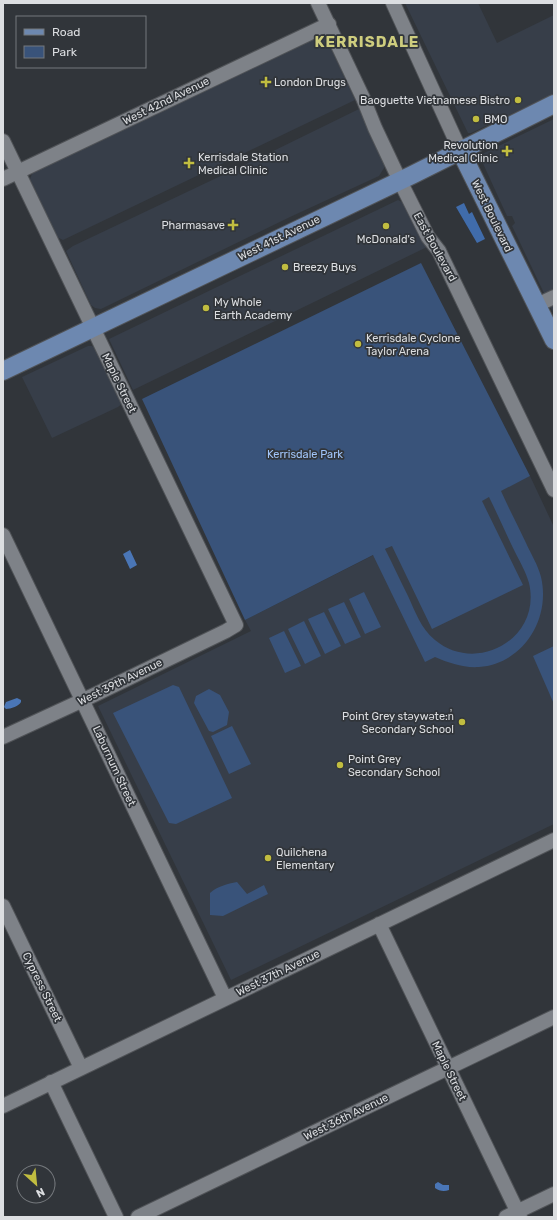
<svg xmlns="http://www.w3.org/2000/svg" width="557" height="1220" viewBox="0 0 557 1220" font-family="Rubik,sans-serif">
	<rect width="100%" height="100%" fill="#31353a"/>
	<path fill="#373e49" d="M405 3H478L497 43 554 15V94L471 133H468Z
		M322 36 327 40 355 100 63 240 57 237 30 179 32 174 37 170 318 37Z
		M359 109 384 162V168L379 176 290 217 101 309 95 308 91 305 66 251 73 246 261 157Z
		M554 119V314L513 228 512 226 515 223 512 216H507L480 157 482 154Z
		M398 200 406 204 427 247 133 390 109 339Z
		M88 346H92L95 348 123 403 118 407 52 438 22 377Z
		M530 476 554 527V824L231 980 98 706 251 631 245 620Z"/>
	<path fill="#39537a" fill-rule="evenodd" d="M421 263 530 476 501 491C509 509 518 526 526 543 531 554 538 565 541 577 551 619 523 664 479 667 463 668 449 663 435 657L425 662 373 555 245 620 142 399ZM489 497C498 515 506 534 515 552 520 562 526 572 529 583 542 638 477 675 435 640 421 629 415 611 408 596 400 580 393 565 385 549L392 546 432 629 523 585 482 501Z
		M364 592 381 627 365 634 349 599Z
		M344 602 361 637 345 644 328 609Z
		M324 612 341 646 325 654 308 619Z
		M304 621 321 656 305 664 288 629Z
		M284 631 301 666 285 673 269 638Z
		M554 646V704L533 656Z
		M173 685 179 687 232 798 176 824 169 823 113 713Z
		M209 689 220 695 229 712 227 725 213 732 209 731 194 703 196 696Z
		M232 726 251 764 229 774 211 736Z
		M237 882 247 894 264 885 268 894 223 916 210 915V893C218 886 227 884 237 882Z"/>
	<path fill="#406cab" d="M464 203 469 214 472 212 485 239 477 243 456 207Z"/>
	<path fill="#4a76b6" d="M130 550 137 565 130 569 123 554Z
		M17 698 21 700V702C19 706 11 709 6 709L4 707 6 702Z
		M438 1182 443 1185H449V1190C444 1192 439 1191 435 1188V1184Z"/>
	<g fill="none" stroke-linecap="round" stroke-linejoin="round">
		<defs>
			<path id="minor" d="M318 3 363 98 375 128 400 181 428 237 439 251 554 490
				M393 3 460 150
				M3 141 236 625 226 631 94 695 3 737
				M3 179 329 24
				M537 305 554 297
				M3 535 225 998
				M3 906 81 1068
				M379 924 520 1217
				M51 1082 116 1217
				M3 1106 554 840
				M138 1217 554 1017
				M506 1217 554 1194"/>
			<path id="major" d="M460 150 554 340
				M3 371 412 175 554 104"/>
		</defs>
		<use href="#minor" stroke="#505357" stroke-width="16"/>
		<use href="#major" stroke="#505357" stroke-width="20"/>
		<use href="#minor" stroke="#7e8288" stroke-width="14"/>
		<use href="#major" stroke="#6d88b0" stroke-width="18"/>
	</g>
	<g fill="#c1bd40" stroke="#31353a" stroke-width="1.5">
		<path d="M264 76h4v4h4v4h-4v4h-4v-4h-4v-4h4z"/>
		<circle cx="518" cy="100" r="4"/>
		<circle cx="476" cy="119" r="4"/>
		<path d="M505 145h4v4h4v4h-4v4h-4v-4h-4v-4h4z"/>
		<path d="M187 157h4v4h4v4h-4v4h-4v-4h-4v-4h4z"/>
		<path d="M231 219h4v4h4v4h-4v4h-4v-4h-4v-4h4z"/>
		<circle cx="386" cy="226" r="4"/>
		<circle cx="285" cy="267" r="4"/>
		<circle cx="206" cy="308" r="4"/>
		<circle cx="358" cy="344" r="4"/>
		<circle cx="462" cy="722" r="4"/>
		<circle cx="340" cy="765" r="4"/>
		<circle cx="268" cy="858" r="4"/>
	</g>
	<g text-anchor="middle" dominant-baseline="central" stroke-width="3.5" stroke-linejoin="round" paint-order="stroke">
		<g font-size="11" fill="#dcdee1" stroke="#31353a" text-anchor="start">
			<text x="274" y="82">London Drugs</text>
			<text x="510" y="100" text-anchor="end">Baoguette Vietnamese Bistro</text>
			<text x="484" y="119">BMO</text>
			<text x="498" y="145" text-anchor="end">Revolution<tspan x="498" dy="13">Medical Clinic</tspan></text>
			<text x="198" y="157">Kerrisdale Station<tspan x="198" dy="13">Medical Clinic</tspan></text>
			<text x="225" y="225" text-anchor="end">Pharmasave</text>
			<text x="386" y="239" text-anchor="middle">McDonald's</text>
			<text x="293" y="267">Breezy Buys</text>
			<text x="214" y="302">My Whole<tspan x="214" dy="13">Earth Academy</tspan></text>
			<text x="366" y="338">Kerrisdale Cyclone<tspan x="366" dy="13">Taylor Arena</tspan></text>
			<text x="454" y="716" text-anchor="end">Point Grey stəywəte:n̓<tspan x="454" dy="13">Secondary School</tspan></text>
			<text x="348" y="759">Point Grey<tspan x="348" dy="13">Secondary School</tspan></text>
			<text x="276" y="852">Quilchena<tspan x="276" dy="13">Elementary</tspan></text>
		</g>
		<g font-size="11" fill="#dcdee1" stroke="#31353a">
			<text transform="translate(166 101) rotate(-26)">West 42nd Avenue</text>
			<text transform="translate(492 216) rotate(64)">West Boulevard</text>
			<text transform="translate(279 238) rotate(-26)">West 41st Avenue</text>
			<text transform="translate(435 247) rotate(61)">East Boulevard</text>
			<text transform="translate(119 383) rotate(64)">Maple Street</text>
			<text transform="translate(120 682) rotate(-26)">West 39th Avenue</text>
			<text transform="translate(114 766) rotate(65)">Laburnum Street</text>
			<text transform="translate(278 973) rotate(-26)">West 37th Avenue</text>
			<text transform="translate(42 987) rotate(64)">Cypress Street</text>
			<text transform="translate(449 1071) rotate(64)">Maple Street</text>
			<text transform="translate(346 1117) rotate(-26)">West 36th Avenue</text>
		</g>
		<g font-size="11" fill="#a1c5fa" stroke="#31353a">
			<text x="305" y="454">Kerrisdale Park</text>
		</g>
		<g font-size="15" font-weight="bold" letter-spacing="1" fill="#cecd7e" stroke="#31353a">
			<text x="367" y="42">KERRISDALE</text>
		</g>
	</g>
	<rect width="557" height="1220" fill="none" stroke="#dcdee1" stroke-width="8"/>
	<rect x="16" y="16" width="130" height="52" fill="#31353a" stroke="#75797d"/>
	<rect x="24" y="29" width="20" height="6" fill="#6d88b0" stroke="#75797d"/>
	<text x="52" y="36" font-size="12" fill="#dcdee1">Road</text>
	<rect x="24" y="46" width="20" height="12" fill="#39537a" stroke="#75797d"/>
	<text x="52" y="56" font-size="12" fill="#dcdee1">Park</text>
	<g transform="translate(36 1184) rotate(153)"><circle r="19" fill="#31353a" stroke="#75797d"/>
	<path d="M0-3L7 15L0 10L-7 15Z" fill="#c1bd40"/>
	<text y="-6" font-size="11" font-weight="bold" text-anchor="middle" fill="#dcdee1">N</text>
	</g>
</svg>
